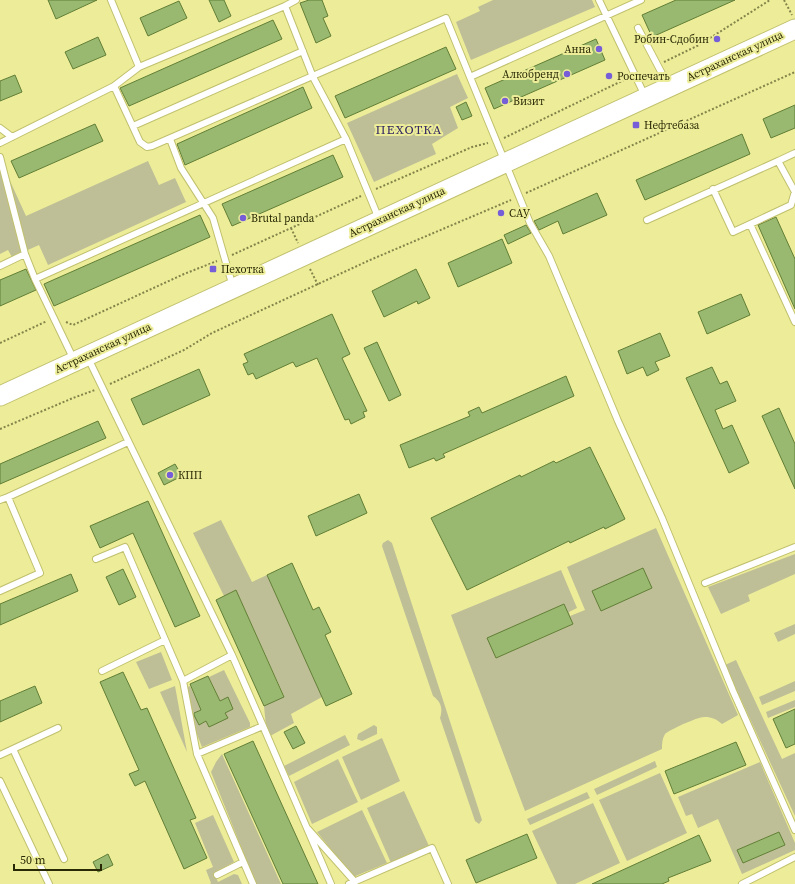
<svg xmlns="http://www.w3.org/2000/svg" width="795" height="884" viewBox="0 0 795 884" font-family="'Source Serif 4',serif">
	<rect width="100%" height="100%" fill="#eded99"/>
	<path fill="#bebe97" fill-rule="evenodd" d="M493 0H592L595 7 471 60 456 22 480 11 478 7Z
		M457 74 468 98 450 107 458 128 432 144 436 154 374 182 347 123Z
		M0 159 26 216 148 161 159 185 175 178 186 202 48 265 39 245 12 257 8 250 0 254Z
		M221 520 252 582 267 575 322 697 291 714 294 723 270 736 266 727 264 706 284 696 236 590 224 596 193 533Z
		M656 528 738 715 722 724C716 719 712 717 705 717 699 716 669 730 665 734 662 739 662 744 662 749L525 811 451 615 561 570 577 608 569 612 570 616 585 610 567 567ZM564 604 573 624 496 658 488 638Z
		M388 540 392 543 482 820 479 824 475 821 440 718C443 708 441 702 433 696L382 546 383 543Z
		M795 554V574L748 595 750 601 721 614 708 587Z
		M795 624V634L778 642 774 633Z
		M161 652 172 680 149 689 136 662Z
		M736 660 782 759 795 753V816L725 665Z
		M224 670 250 723V727L202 747C195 729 184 706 188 687L190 686 201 710 193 713 199 725 206 721 209 727 227 718 225 713 233 709 228 698 220 701 209 677Z
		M795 681V691L762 705 759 697Z
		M175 686 187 752 160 692Z
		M795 700V707L768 718 766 712Z
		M374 725 377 727V734L362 741 357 739 358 734Z
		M345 735 350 745 289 776 284 766Z
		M382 738 400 781 361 800 342 757Z
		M222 754 281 884H256L211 772 216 762Z
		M338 759 358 802 312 824 294 782Z
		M655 761 657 767 597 795 594 789Z
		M760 762 795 843V850L742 874 718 819 698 828 692 814 686 816 678 797ZM779 832 785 845 743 863 737 850Z
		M660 773 687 833 627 861 599 800Z
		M404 791 429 846 391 863 367 808Z
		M587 792 590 798 530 825 527 819Z
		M593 803 620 863 575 884H557L532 831Z
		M362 810 387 863 353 877 317 832Z
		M213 815 234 862 214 873 218 882 234 874 238 875 242 884H210L211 883 206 870 213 867 195 823Z"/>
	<path fill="#99b970" stroke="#617e36" d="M48 0H97L56 19Z
		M209 0H224L231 16 219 22Z
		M309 0H322L328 16 323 18 331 36 316 43 300 3Z
		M676 0H735L652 37 642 15Z
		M179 1 187 18 148 36 140 18Z
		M273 20 282 39 129 106 120 88Z
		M98 37 106 55 73 69 65 52Z
		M596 39 605 60 494 109 485 88Z
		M446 47 456 69 345 118 335 96Z
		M15 75 22 92 0 101V81Z
		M303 87 312 108 185 165 177 144Z
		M466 102 472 116 462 120 456 107Z
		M795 105V128L771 138 763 119Z
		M95 124 103 141 19 178 11 161Z
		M742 134 750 154 645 200 636 180Z
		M333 155 343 177 232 226 222 204Z
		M597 193 607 215 563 234 558 221 539 230 534 221Z
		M200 215 210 237 54 306 44 284Z
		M776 217 795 259V309L758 225Z
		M526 225 531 233 508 244 504 235Z
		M502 239 512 263 458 287 448 263Z
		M26 269 36 290 0 306V280Z
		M416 269 430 298 418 304 417 301 384 317 372 291Z
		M741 294 750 315 707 334 698 312Z
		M332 314 350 354 342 358 367 411 363 412 365 417 351 424 349 419 345 420 317 358 296 367 293 362 256 379 253 373 248 375 243 364 248 362 244 354Z
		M660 333 670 356 655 362 659 370 647 376 643 367 627 374 618 351Z
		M377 342 401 395 389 401 364 348Z
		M712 367 720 384 727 381 736 401 715 410 723 429 732 425 749 463 729 473 686 378Z
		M199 369 210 395 143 425 131 399Z
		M566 376 574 396 443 454 445 457 436 461 434 458 409 468 400 445 470 416 468 412 479 407 482 413Z
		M779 408 795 444V489L762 416Z
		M98 421 106 438 0 484V464Z
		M590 447 625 519 605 529 604 527 570 543 569 541 467 590 431 518 520 475 521 477 554 461 556 463Z
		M175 464 182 476 164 485 158 473Z
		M359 494 367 513 316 536 308 516Z
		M148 501 200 616 175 627 133 533 100 548 90 526Z
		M292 563 313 610 319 607 331 632 325 635 352 694 326 706 267 575Z
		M643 568 652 588 601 611 592 591Z
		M123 569 136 597 119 605 106 577Z
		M71 574 78 591 0 625V604Z
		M236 590 284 697 264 706 216 600Z
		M564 604 573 624 496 658 487 638Z
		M123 672 141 710 147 708 196 818 190 820 207 858 184 869 145 781 135 786 129 774 139 770 100 682Z
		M208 676 220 701 228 697 233 709 225 713 228 718 209 727 206 721 199 725 194 715V713L201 710 190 684Z
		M35 686 42 703 0 722V701Z
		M795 709V744L786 748 773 719Z
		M296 726 305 743 293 749 284 732Z
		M253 741 318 884H283L224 754Z
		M736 742 746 765 674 794 665 771Z
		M779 832 785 845 743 863 737 850Z
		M527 834 537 858 476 883 466 860Z
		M699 835 711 861 668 878 669 881 662 884H592Z
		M108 854 113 865 98 872 93 862Z"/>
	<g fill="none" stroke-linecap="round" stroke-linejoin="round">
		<defs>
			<path id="lane" d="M111 0 139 67
				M296 0 285 6 313 77 346 139 379 219
				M599 0 645 96
				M641 0 470 77 530 223 549 256 618 421 662 518 733 691 795 830
				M638 28 668 85
				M114 86 139 67 285 6
				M133 126 303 51
				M0 128 12 137
				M170 139 181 168 213 218 233 287
				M0 143 114 86 140 142 147 147 152 146 446 18 470 77
				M0 157 25 254 35 279
				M713 189 733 232 791 205 795 191
				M795 192 778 161 795 153
				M647 220 778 161
				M750 224 795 322
				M0 266 25 254
				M88 358 232 655
				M74 360 35 279 346 139
				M8 497 128 442
				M0 500 8 497 40 573 0 591
				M96 559 125 547 183 681
				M705 583 795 547
				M102 671 165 640
				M263 726 331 884
				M13 749 64 859
				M197 754 263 726 232 655 183 681 197 754 253 884
				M0 755 58 728
				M0 781 49 884
				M308 829 355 882
				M217 875 243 862
				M349 884 432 848 448 884
				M742 884 795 857"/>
			<path id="primary" d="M0 396 795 29"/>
		</defs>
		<use href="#lane" stroke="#c1c06e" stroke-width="8"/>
		<use href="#primary" stroke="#c1c06e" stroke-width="21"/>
		<path stroke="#84844a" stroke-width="2" stroke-dasharray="2 2" stroke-linecap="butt" d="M784 0 792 15
			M664 62 699 45 770 0
			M504 138 628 78
			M376 189 472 147 488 143
			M526 193 795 72
			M291 228 298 243
			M232 255 361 196
			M310 269 318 285
			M66 322 73 325 184 274 217 261
			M0 343 47 321
			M110 384 184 350 212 333 370 260 511 200
			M0 429 73 398 95 390"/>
		<use href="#lane" stroke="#fff" stroke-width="6"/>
		<use href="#primary" stroke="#fff" stroke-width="19"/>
	</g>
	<g fill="#755ed8" stroke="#eded99" stroke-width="1.5">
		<circle cx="717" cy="39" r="4"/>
		<circle cx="599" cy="49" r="4"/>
		<circle cx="567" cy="74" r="4"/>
		<circle cx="609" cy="76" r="4"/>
		<circle cx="505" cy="101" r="4"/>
		<rect x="632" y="121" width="8" height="8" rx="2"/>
		<circle cx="501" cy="213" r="4"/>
		<circle cx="243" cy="218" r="4"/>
		<rect x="209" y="265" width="8" height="8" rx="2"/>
		<circle cx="170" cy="475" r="4"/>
	</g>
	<g text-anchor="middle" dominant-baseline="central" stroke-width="4" stroke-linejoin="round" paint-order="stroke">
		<g font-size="11" fill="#292905" stroke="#eded99" text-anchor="start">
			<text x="709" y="39" text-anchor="end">Робин-Сдобин</text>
			<text x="591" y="49" text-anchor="end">Анна</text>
			<text x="559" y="74" text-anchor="end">Алкобренд</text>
			<text x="617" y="76">Роспечать</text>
			<text x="513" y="101">Визит</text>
			<text x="644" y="125">Нефтебаза</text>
			<text x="509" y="213">САУ</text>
			<text x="251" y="218">Brutal panda</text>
			<text x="221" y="269">Пехотка</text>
			<text x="178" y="475">КПП</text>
		</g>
		<g font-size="11" fill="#292905" stroke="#eded99">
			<text transform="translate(735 56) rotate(-25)">Астраханская улица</text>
			<text transform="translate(397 212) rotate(-25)">Астраханская улица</text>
			<text transform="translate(103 348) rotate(-25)">Астраханская улица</text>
		</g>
		<g font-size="13" letter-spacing="1" fill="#332863" stroke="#eded99">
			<text x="409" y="129">ПЕХОТКА</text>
		</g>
	</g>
	<path d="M14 864v6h87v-6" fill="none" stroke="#292905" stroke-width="2"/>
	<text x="20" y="864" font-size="12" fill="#292905" stroke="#eded99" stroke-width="3" paint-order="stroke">50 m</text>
</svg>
